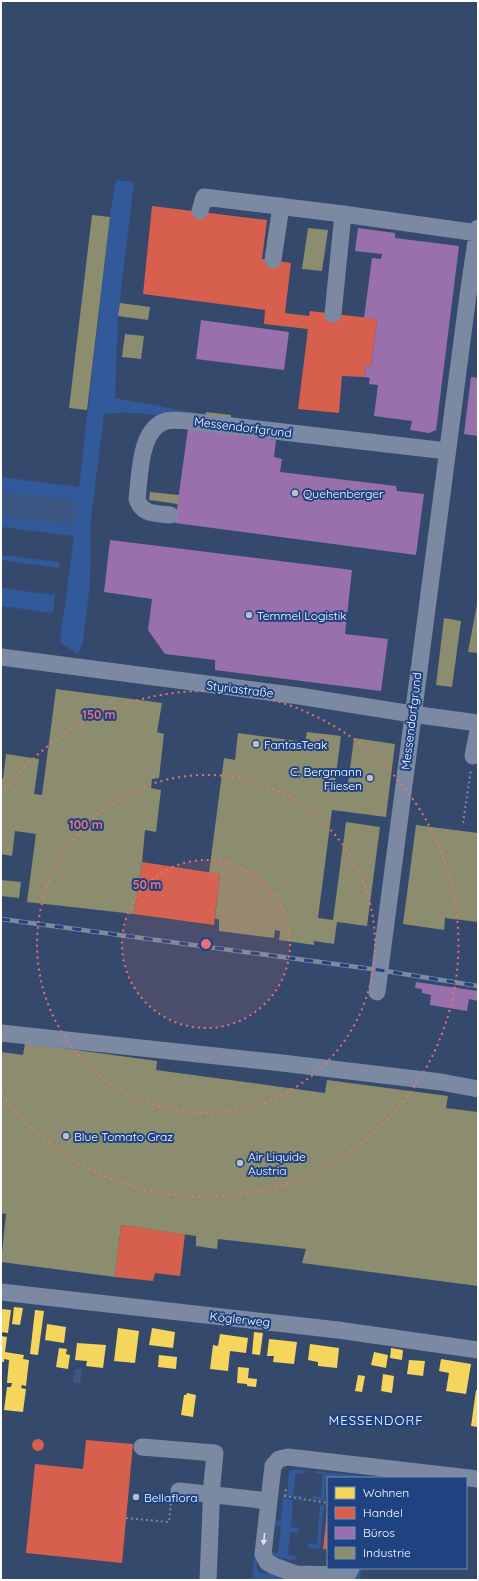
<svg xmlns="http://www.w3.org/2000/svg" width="479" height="1581" viewBox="0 0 479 1581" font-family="Quicksand,sans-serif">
	<rect width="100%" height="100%" fill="#35496c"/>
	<path fill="#32599a" d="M116 180 134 182 118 316 115 398 194 413 185 421C155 414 134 411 104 414L91 519 90 583 83 642 78 655 60 642 74 536 1 527V516L72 525 75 523 76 503 75 501 1 491V477L79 487 110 217Z
		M1 555 59 562V568L1 560Z
		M1 588 55 595 53 613 1 606Z
		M296 1470H305L304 1474 296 1473 293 1495 302 1496V1498L287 1496 289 1471Z
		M315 1471 361 1476 360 1478 326 1476 324 1500 312 1499V1496L321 1497 323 1474 315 1473Z
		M283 1498 293 1500 291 1527 299 1528V1533L290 1532 288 1555 297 1556 294 1560 271 1557 269 1552 278 1553 281 1526 272 1525 273 1520 281 1521Z
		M320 1505H324L320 1549 311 1548 308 1546V1543L317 1544Z
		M259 1512H261L257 1566V1569L261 1573 302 1577 361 1568 360 1580H252Z"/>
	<path fill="#3c5784" d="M1 491 75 501 77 506 75 524 72 525 1 516Z
		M75 1369H82L80 1383 73 1382Z"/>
	<path fill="#f6d55c" d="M14 1307 23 1308 20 1325 12 1324Z
		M1 1309 11 1310 8 1333 1 1332Z
		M35 1310 44 1311 38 1355 30 1354Z
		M47 1324 66 1327 64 1343 45 1340Z
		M118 1328 139 1331 135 1363 114 1361Z
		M152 1328 175 1332 173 1348 149 1345Z
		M254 1332 263 1333 260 1355 252 1354Z
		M220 1334 248 1338 246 1353 230 1351 228 1371 210 1369 213 1345 218 1346Z
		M1 1336 7 1337 5 1352 24 1355 23 1359 29 1360 26 1386 22 1385 21 1388 26 1389 23 1412 4 1410 7 1387H11L12 1383H7L9 1360 4 1359V1362H1Z
		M269 1339 297 1342 294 1364 273 1362 274 1356H267Z
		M77 1343 106 1345 103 1368 86 1366 87 1361 75 1360Z
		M310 1344 339 1348 337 1368 318 1366V1362L308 1360Z
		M59 1348 67 1349 66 1354 70 1355 68 1369 56 1367Z
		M391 1348 403 1350 402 1360 390 1358Z
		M374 1352 388 1355 386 1368 371 1365Z
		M159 1355 177 1357 176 1369 158 1367Z
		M441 1359 471 1364 466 1394 446 1391 449 1373 439 1371Z
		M409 1360 425 1361 423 1376 407 1374Z
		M238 1367 249 1368 248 1378 257 1379 256 1387 247 1386V1384L237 1383Z
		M383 1374 394 1376 392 1393 381 1391Z
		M358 1375 365 1376 362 1392 355 1391Z
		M476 1390 478 1391V1427L471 1426Z
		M187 1393 196 1395 193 1417 181 1415 184 1395H186Z"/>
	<path fill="#d6604d" d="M152 206 267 220 262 259 291 263 285 313 309 316 310 311 377 319 371 366 366 365 364 377 342 376 339 413 298 409 308 329 264 324 265 310 143 294Z
		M142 862 220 874 214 925 134 914Z
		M121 1225 185 1234 180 1276 155 1273 153 1281 115 1277Z
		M32 1445a6 6 0 1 1 12 0a6 6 0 1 1-12 0Z
		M86 1440 133 1444 122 1563 26 1553 35 1464 83 1469Z
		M327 1512H328V1549H323Z"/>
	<path fill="#9970ab" d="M358 228 395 233V238L459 246 436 430 429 433 410 430 412 421 374 416 378 385 369 384 370 378 364 377 366 365 371 366 377 319 364 318 372 258 381 259 382 254 355 251Z
		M201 320 289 332 284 370 196 359Z
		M471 377 478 378V436L464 434Z
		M188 428 276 440 274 457 282 459 280 472 396 486 397 491 424 494 416 555 175 523Z
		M110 540 352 570 345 634 388 639 381 691 215 670V660L165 654 148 630 152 599 104 592Z
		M416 982 478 991V1001L469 999 467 1011 430 1005 431 995 422 993V989L415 988Z"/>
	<path fill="#8c8c6e" d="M92 215 110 217 87 410 69 408Z
		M308 228 328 230 322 271 302 269Z
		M120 303 150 307 148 320 118 316Z
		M125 334 144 336 141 359 122 357Z
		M206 412 231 415 230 423 205 419Z
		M150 492 179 495 178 504 149 500Z
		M477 604 478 605V653L468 652Z
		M444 618 461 621 452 687 436 685Z
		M56 689 162 703 157 732 164 734 159 778 152 779 151 788 161 790 156 832 145 830 142 862 134 914 27 902 36 834 15 831 12 856 1 854V779H3L6 754 39 759 34 794 42 795Z
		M307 732 341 736 335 782 348 784 354 738 395 744 386 817 332 810 318 918 333 920 346 822 380 827 367 926 337 922 334 944 314 941V945L279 940 280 931 275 930 274 938 219 931V920L215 918 220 874 209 873 224 758 235 760 238 733 305 742Z
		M416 825 478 833V922L445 918 444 930 403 924Z
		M1 880 21 882 19 898 1 896Z
		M25 1043 157 1061 156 1070 325 1093 327 1080 448 1096 446 1108 478 1112V1286L302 1263 306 1249 218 1239 217 1249 196 1246V1236L121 1225 115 1277 1 1262 6 1214 1 1213V1052L23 1055Z"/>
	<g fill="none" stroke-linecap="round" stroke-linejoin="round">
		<path stroke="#7b8aa2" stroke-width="2" stroke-dasharray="2 3" stroke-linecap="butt" d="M463 823 471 769
			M284 1496 328 1503
			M285 1496 286 1488
			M126 1518 169 1522 171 1503"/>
		<path stroke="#7b8aa2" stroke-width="17" d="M200 211 204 197 343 214 478 233
			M273 260 281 206
			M333 314 343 214
			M170 515C156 513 142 515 137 499 140 476 139 429 166 421 173 419 182 421 188 421L447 451
			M1 657 299 696 412 714 478 723
			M473 756 478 731
			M377 992 468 295 478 228
			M1 1033 282 1063 441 1082 478 1089
			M1 1292 338 1330 478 1350
			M142 1447 215 1453 212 1484 208 1580
			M179 1491 269 1501 273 1466 279 1459 288 1457 478 1479
			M269 1501 263 1554 267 1562 274 1566 296 1574 341 1575 348 1574 351 1568"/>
		<defs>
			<path id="rail" d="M1 919 379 970 478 986"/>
		</defs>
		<use href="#rail" stroke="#7c8aa2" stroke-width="4.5"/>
		<use href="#rail" stroke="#1f4382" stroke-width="3" stroke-dasharray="9" stroke-linecap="butt"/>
	</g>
	<defs><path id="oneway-solid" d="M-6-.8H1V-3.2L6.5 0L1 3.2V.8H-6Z"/></defs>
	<use fill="#dee2e8" href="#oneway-solid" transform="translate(264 1539) rotate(96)"/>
	<circle cx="206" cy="944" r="84" fill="#e47373" fill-opacity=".12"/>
	<g fill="none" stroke="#e47373" stroke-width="2" stroke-dasharray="2 4">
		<circle cx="206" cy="944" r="84"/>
		<circle cx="206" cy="944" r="169"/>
		<path d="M1 795A253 253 0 1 1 1 1093"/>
	</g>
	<g fill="#b8bfcc" stroke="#1f4382" stroke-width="1.5">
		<circle cx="295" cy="493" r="4"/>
		<circle cx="249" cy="615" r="4"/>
		<circle cx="256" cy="744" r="4"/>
		<circle cx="370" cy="778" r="4"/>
		<circle cx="66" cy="1136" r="4"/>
		<circle cx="240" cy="1163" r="4"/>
		<circle cx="136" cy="1497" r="4"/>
	</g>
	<g text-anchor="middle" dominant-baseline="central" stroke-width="4" stroke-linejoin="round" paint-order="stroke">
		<g font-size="12" fill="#fff" stroke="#1f4382">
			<text transform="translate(243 427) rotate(7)">Messendorfgrund</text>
			<text transform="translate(240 689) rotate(7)">Styriastraße</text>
			<text transform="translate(411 721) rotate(-83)">Messendorfgrund</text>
			<text transform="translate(240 1319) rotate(6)">Köglerweg</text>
		</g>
		<g font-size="12" fill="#fff" stroke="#1f4382" text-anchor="start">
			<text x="303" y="493">Quehenberger</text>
			<text x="257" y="615">Temmel Logistik</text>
			<text x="264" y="744">FantasTeak</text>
			<text x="362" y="771" text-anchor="end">C. Bergmann<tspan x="362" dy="14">Fliesen</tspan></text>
			<text x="74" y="1136">Blue Tomato Graz</text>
			<text x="248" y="1156">Air Liquide<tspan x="248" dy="14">Austria</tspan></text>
			<text x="144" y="1497">Bellaflora</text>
		</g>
		<g font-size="13" letter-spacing="1" fill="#fff" stroke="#1f4382">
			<text x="376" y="1420">MESSENDORF</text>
		</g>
	</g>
	<circle cx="206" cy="944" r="6" fill="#e47373" stroke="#1f4382" stroke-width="2"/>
	<g font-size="12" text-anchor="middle" font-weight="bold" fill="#e47373" stroke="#1f4382" stroke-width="4" stroke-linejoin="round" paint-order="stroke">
		<text x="99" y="719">150 m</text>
		<text x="86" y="829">100 m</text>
		<text x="147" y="889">50 m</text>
	</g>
	<rect width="479" height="1581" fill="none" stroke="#ffffff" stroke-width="4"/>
	<rect x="327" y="1477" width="140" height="92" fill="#1f4382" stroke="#798eb4"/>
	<rect x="335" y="1487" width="20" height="12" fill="#f6d55c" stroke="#798eb4"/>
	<text x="363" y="1497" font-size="12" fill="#ffffff">Wohnen</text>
	<rect x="335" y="1507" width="20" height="12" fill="#d6604d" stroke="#798eb4"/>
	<text x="363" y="1517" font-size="12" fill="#ffffff">Handel</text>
	<rect x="335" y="1527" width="20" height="12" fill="#9970ab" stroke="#798eb4"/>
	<text x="363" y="1537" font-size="12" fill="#ffffff">Büros</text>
	<rect x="335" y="1547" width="20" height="12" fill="#8c8c6e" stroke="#798eb4"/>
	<text x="363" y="1557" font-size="12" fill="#ffffff">Industrie</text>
</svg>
